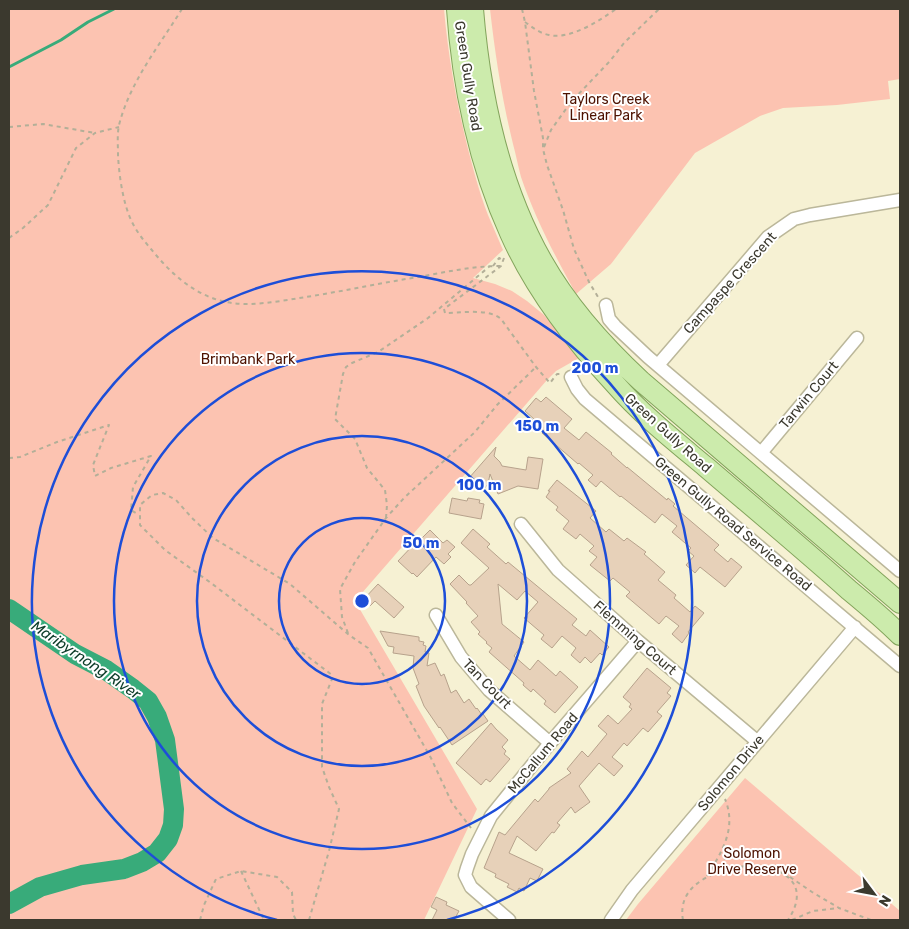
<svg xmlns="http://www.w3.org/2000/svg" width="909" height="929" viewBox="0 0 909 929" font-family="Rubik,sans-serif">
	<rect width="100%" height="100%" fill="#f6f1d3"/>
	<path fill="#fcc3b1" d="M9 9H444C448 55 456 100 467 145 473 168 479 192 488 215 493 227 498 238 503 250L473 278 495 284 512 291 527 301 544 315 579 358 556 371 547 380 355 601 477 809 424 920H9Z
		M490 9H900V79L888 81 890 99 837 105 783 108 760 116 695 153 611 264 576 294C555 256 535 218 521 177 518 166 516 155 513 144 502 99 495 54 490 9Z
		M745 778 900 911V920H626L638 904Z"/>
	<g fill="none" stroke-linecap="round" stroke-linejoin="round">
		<path stroke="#38ab7a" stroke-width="3" d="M9 67 61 40 88 22 114 9"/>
		<path stroke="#38ab7a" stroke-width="20" d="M9 609 75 654 106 670 133 689 148 701 157 717 165 740 174 809 173 825 168 839 157 853 142 862 124 869 82 875 40 887 9 904"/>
	</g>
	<path fill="#e7d1b9" stroke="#b7a28c" d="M546 397 572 419 564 428 579 440 586 432 612 453 611 454 627 468V467L667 500 668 498 675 504 673 506 719 545 714 550 728 562 731 558 742 567 725 587 700 567 695 573 686 565 694 556 688 551 691 548 672 532 677 526 662 514 655 523 621 496 620 497 601 481 596 487 588 480 593 475 579 463 578 464 542 433 543 432 541 430 543 427 525 411 536 398 541 402Z
		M496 447 494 456 500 462 502 466 526 470 528 457 543 459 538 489 518 486 498 494 490 474 488 484 483 490 469 478Z
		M557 480 596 511 590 518 606 532 609 529 624 541 627 538 646 552 644 554 665 572 658 580 676 595 674 598 690 612 695 606 704 613 688 632 689 633 682 643 672 634 679 626 666 616 659 624 626 596 630 592 613 578 610 581 590 565 597 557 589 551 594 546 580 534 576 539 563 529 569 521 556 510 558 507 546 497 550 491H548Z
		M452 498 467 501 468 498 480 500 479 503 484 504 481 519 449 513Z
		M473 529 490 544 487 547 506 564 508 562 577 619 572 625 586 636 590 630 609 647 602 655 600 653 591 663 585 657 580 663 571 655 576 648 562 636 552 648 541 639 544 635 524 618 538 602 525 591 517 600 498 584 502 624 524 642 514 656 530 670 538 660 556 676 560 671 578 687 555 713 544 704 546 701 533 689 531 692 523 685 524 683 489 652 492 648 486 643 487 642 478 634 480 632 471 622 478 616 466 603 467 602 450 584 459 575 469 585H471L489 568 461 543Z
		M430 530 443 543 447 540 455 547 448 554 451 557 444 564 436 557 417 577 413 573 412 574 398 561 419 539 420 540Z
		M378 584 404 607 394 618 375 601 370 606 363 600Z
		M380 631 419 637V641L424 642 423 645 426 646 425 652 429 653 427 666 435 663 441 676 444 674 451 693 456 690 464 703 469 699 476 709 477 708 482 715 483 714 488 721 452 745 440 727 439 728 424 706 416 686 419 684 413 668 414 656 393 653 394 647 388 646Z
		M647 668 671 688 667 693 671 696 657 712 662 716 648 732 643 728 627 746 624 743 612 757 623 766 614 776 599 763 579 786 590 802 575 813 571 807 557 823 560 825 554 833 552 832 536 851 517 836 509 853 543 869 537 881 530 878 524 891 519 888 517 892 507 887 509 884 495 877 496 874 484 868 499 832 505 835 535 799 538 802 549 789V788L571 773 567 769 582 751 588 757 607 734 598 726 608 715 618 724 632 709 629 707 631 704 623 697Z
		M491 723 496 729 508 740 502 747 506 751 504 754 510 759 490 782 486 779 481 785 456 763Z
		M436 897 447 902 446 905 459 911 454 920H432L437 910 431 907Z"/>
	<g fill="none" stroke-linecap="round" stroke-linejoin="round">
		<defs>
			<path id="minor" d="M606 305 609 319 615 326 648 357 900 571
				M658 365 768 237 794 219 810 215 900 200
				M571 377 577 389 585 399 900 666
				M761 453 857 338
				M521 524 558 570 638 641 758 742
				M436 615 461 657 489 690 550 743
				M509 920 471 887 465 875 467 868 472 854 491 816 550 743 638 641
				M611 920 632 890 855 627"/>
			<path id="primary" d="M457 9C462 84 479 165 510 233 534 287 575 341 615 384 642 415 675 441 706 467 754 508 802 548 849 590 866 604 884 619 900 635
				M473 9C480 95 499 185 542 261 568 307 603 346 641 381L900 603"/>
		</defs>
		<use href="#minor" stroke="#bbb79a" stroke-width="15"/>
		<use href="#primary" stroke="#83a45c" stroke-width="22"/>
		<path stroke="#b3af98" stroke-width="2" stroke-dasharray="4 4" stroke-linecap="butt" d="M182 9C159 46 130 82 119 125 117 135 118 145 118 155 119 175 123 204 132 222 137 232 144 241 151 249 176 280 205 304 246 304 266 304 287 300 306 297 344 291 381 283 418 277 446 272 472 266 501 266
			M522 9 525 22 534 91 543 138V149L547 165 563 210 574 249 589 282 598 297
			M525 22C532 27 539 33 549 35 570 40 599 21 616 9
			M9 127 43 124 95 133
			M544 147 551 130 571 102 610 61 624 43 659 9
			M9 238 23 228 48 205 76 148 95 133 119 127
			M504 258 501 266 444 309 445 313C461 313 489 308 501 319L536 367 550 383 557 374H560
			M493 266 499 258 503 260
			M9 458 20 457 57 442 109 425 93 465 95 476 111 468 151 456 133 487 131 510 139 515
			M386 518 387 505 385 490 367 468 355 439 335 419 343 374 346 367 352 363 378 352 428 318 490 266
			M348 633 342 617 340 589 355 562 386 518 404 498 475 432 497 405 536 367
			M724 848V856L727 868
			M241 871 264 920
			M707 876C722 852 737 828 725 799
			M790 877 812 892 839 908 871 920
			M200 920 204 905 216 879 241 871 277 877 292 892 293 914 296 920
			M309 920 329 851 339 809 329 787 322 767V704L332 679V675L211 583 165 550 140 525V505L152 495 163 493 176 500 193 519 213 538 290 584 349 635 368 648 431 758 452 803 471 828
			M683 920C682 915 682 910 683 905 689 874 740 863 767 866 771 867 776 870 780 872 802 883 800 902 788 920
			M792 920 813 911 839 908"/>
		<use href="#minor" stroke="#fff" stroke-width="12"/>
		<use href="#primary" stroke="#ccebac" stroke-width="20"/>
	</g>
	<g fill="none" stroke="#1d4ed8" stroke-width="2.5">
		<circle cx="362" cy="601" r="83"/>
		<circle cx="362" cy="601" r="165"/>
		<circle cx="362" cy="601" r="248"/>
		<path d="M277 920A330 330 0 1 1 447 920"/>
	</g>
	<g text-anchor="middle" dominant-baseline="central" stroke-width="4" stroke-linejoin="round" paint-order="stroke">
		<g font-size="14" fill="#3b392e" stroke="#fff">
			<text transform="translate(468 76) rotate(81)">Green Gully Road</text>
			<text transform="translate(730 283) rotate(-48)">Campaspe Crescent</text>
			<text transform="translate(809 395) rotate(-50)">Tarwin Court</text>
			<text transform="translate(668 433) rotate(42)">Green Gully Road</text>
			<text transform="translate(733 524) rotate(40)">Green Gully Road Service Road</text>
			<text transform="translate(635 638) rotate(41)">Flemming Court</text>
			<text transform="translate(487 684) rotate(46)">Tan Court</text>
			<text transform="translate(543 753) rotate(-50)">McCallum Road</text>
			<text transform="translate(731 773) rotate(-50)">Solomon Drive</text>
		</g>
		<g font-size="14" fill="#4e1200" stroke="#fff">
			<text x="606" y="99">Taylors Creek<tspan x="606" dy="16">Linear Park</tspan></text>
			<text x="248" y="359">Brimbank Park</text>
			<text x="752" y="853">Solomon<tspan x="752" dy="16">Drive Reserve</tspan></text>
		</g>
		<g font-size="15" font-style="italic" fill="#0c3c28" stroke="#fff">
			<text transform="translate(86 660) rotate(34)">Maribyrnong River</text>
		</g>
	</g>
	<circle cx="362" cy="601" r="8" fill="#1d4ed8" stroke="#fff" stroke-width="2.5"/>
	<g font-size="15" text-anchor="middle" font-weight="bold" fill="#1d4ed8" stroke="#fff" stroke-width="4" stroke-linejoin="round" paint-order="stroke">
		<text x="595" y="373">200 m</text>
		<text x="537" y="431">150 m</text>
		<text x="479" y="490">100 m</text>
		<text x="421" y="548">50 m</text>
	</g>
	<rect width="909" height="929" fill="none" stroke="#3b392e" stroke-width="20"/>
	<g transform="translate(874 894) rotate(122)" stroke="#ffffff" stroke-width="4" paint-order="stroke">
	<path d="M0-4L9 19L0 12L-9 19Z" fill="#3b392e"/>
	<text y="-8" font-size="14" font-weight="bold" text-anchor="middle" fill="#3b392e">N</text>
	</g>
</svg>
